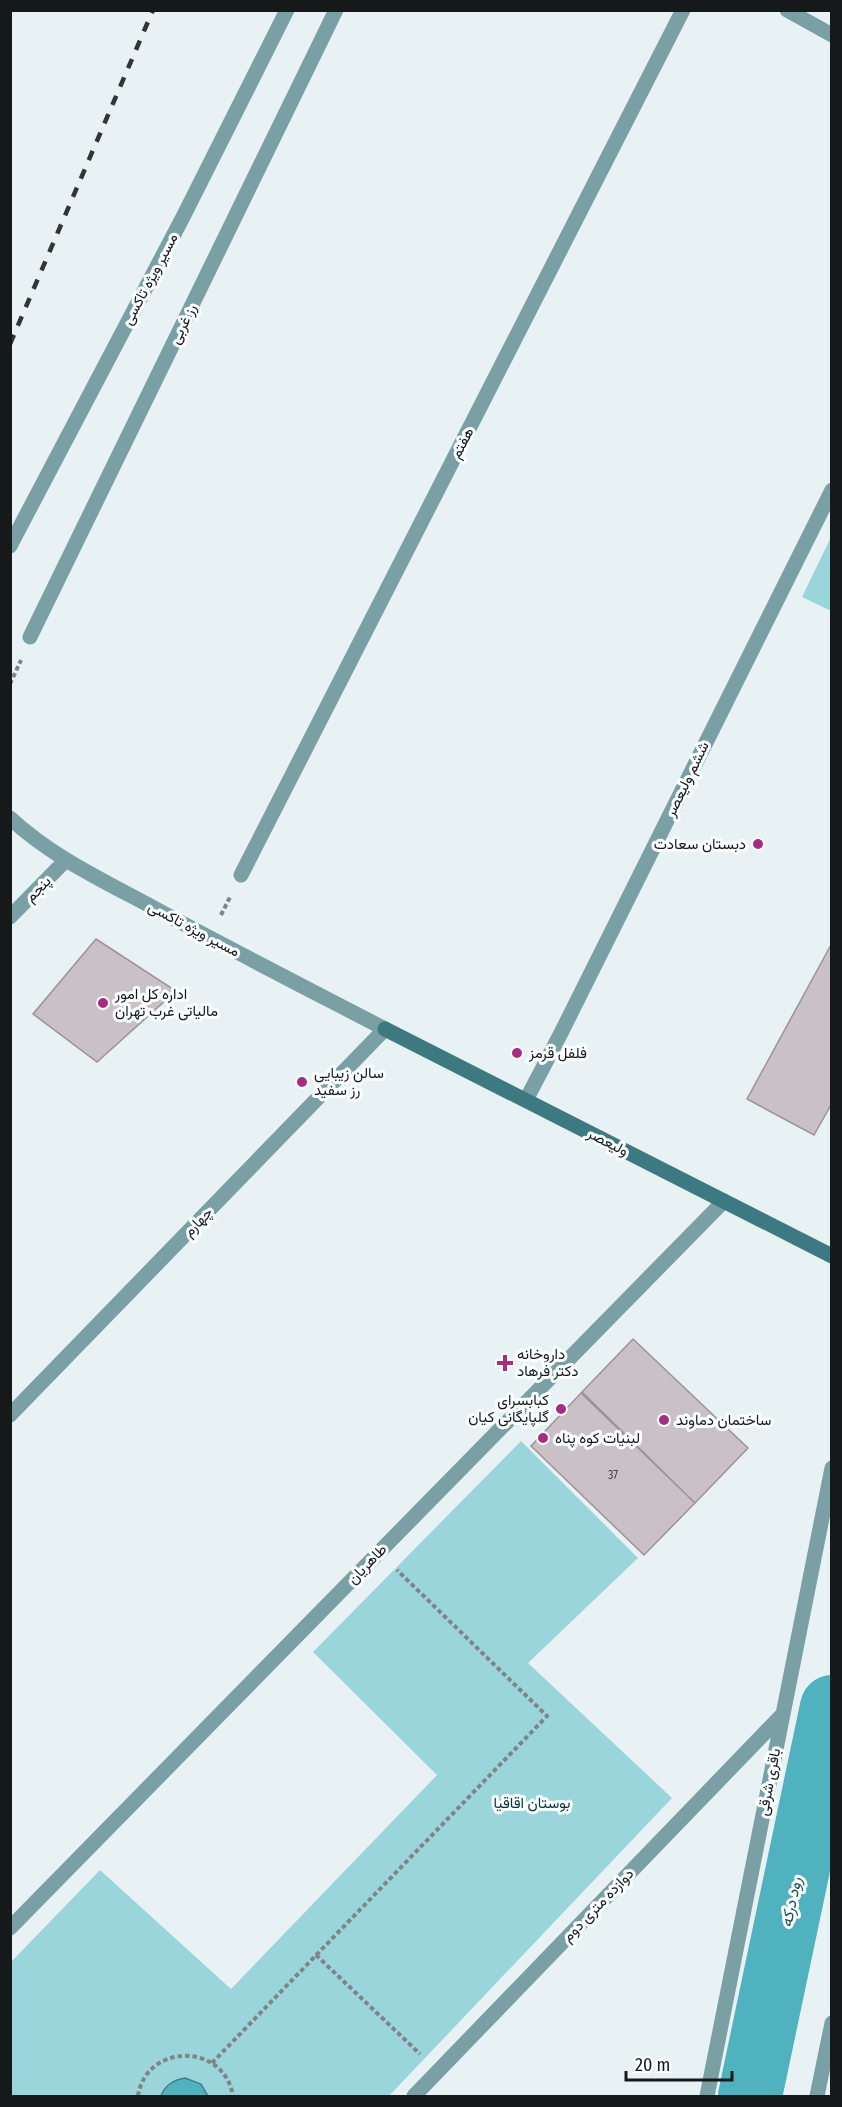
<svg xmlns="http://www.w3.org/2000/svg" width="842" height="2107" viewBox="0 0 842 2107" font-family="'Fira Sans Condensed',Vazirmatn,sans-serif">
	<rect width="100%" height="100%" fill="#e8f2f4"/>
	<path fill="#9bd5dc" d="M831 537V611L802 597Z
		M521 1441 638 1558 528 1663 672 1798 389 2096H11L10 1963 100 1870 231 1989 437 1775 313 1652Z"/>
	<path fill="#4fb2be" stroke="#3e848c" stroke-width="1.5" d="M185 2078 201 2084 208 2096H161C165 2085 173 2080 185 2078Z"/>
	<g fill="none" stroke-linecap="round" stroke-linejoin="round">
		<path stroke="#4fb2be" stroke-width="64" d="M750 2096 832 1707"/>
	</g>
	<path fill="#c9c1c5" stroke="#9b9397" stroke-width="1.5" d="M96 939 176 991 97 1062 33 1014Z
		M832 943V1103L814 1135 747 1099Z
		M633 1339 748 1448 695 1503 582 1392Z
		M581 1393 695 1503 644 1555 531 1446Z"/>
	<g fill="none" stroke-linecap="round" stroke-linejoin="round">
		<path stroke="#7e8586" stroke-width="4" stroke-dasharray="4.5 3" stroke-linecap="butt" d="M10 684 21 660
			M221 915 230 897
			M316 1955 420 2054
			M212 2063 547 1716 397 1570
			M138 2096C146 2043 224 2042 233 2096"/>
		<path stroke="#7aa0a5" stroke-width="15" d="M10 546 183 217 287 10
			M10 818C52 857 104 881 154 908 230 949 308 989 385 1029
			M10 917 66 860"/>
		<path stroke="#7aa0a5" stroke-width="15" d="M787 10 832 35
			M30 637 336 10
			M241 875 683 10
			M526 1100 561 1033 832 490
			M10 1415 385 1029
			M10 1928 724 1201
			M414 2096 783 1714
			M707 2096 832 1468
			M817 2096 832 2023"/>
		<path stroke="#3d7981" stroke-width="15" d="M385 1029 832 1256"/>
		<path stroke="#313536" stroke-width="4.5" stroke-dasharray="10 10" stroke-linecap="butt" d="M10 344 153 10"/>
	</g>
	<g fill="#a72d82" stroke="#fafeff" stroke-width="2">
		<circle cx="758" cy="844" r="6"/>
		<circle cx="103" cy="1003" r="6"/>
		<circle cx="517" cy="1053" r="6"/>
		<circle cx="302" cy="1082" r="6"/>
		<path d="M502 1354h6v6h6v6h-6v6h-6v-6h-6v-6h6z"/>
		<circle cx="561" cy="1409" r="6"/>
		<circle cx="664" cy="1420" r="6"/>
		<circle cx="543" cy="1438" r="6"/>
	</g>
	<g text-anchor="middle" dominant-baseline="central" stroke-width="6" stroke-linejoin="round" paint-order="stroke">
		<g font-size="12" fill="#434344">
			<text x="613" y="1475">37</text>
		</g>
		<g font-size="15" fill="#161919" stroke="#fafeff">
			<text transform="translate(150 279) rotate(-62)">مسیر ویژه تاکسی</text>
			<text transform="translate(183 324) rotate(-64)">رز غربی</text>
			<text transform="translate(462 443) rotate(-63)">هفتم</text>
			<text transform="translate(687 779) rotate(-64)">ششم ولیعصر</text>
			<text transform="translate(38 889) rotate(-46)">پنجم</text>
			<text transform="translate(194 929) rotate(28)">مسیر ویژه تاکسی</text>
			<text transform="translate(608 1142) rotate(27)">ولیعصر</text>
			<text transform="translate(198 1222) rotate(-46)">چهارم</text>
			<text transform="translate(367 1564) rotate(-46)">طاهریان</text>
			<text transform="translate(769 1782) rotate(-79)">باقری شرقی</text>
			<text transform="translate(598 1905) rotate(-46)">دوازده متری دوم</text>
		</g>
		<g font-size="15" fill="#161919" stroke="#fafeff" text-anchor="start">
			<text x="746" y="844" text-anchor="end">دبستان سعادت</text>
			<text x="115" y="994">اداره کل امور<tspan x="115" dy="17">مالیاتی غرب تهران</tspan></text>
			<text x="529" y="1053">فلفل قرمز</text>
			<text x="314" y="1073">سالن زیبایی<tspan x="314" dy="17">رز سفید</tspan></text>
			<text x="517" y="1354">داروخانه<tspan x="517" dy="17">دکتر فرهاد</tspan></text>
			<text x="549" y="1400" text-anchor="end">کبابسرای<tspan x="549" dy="17">گلپایگانی کیان</tspan></text>
			<text x="676" y="1420">ساختمان دماوند</text>
			<text x="555" y="1438">لبنیات کوه پناه</text>
		</g>
		<g font-size="15" fill="#04353b" stroke="#fafeff">
			<text x="532" y="1803">بوستان اقاقیا</text>
		</g>
		<g font-size="16" font-style="italic" fill="#1f4c51" stroke="#fafeff">
			<text transform="translate(791 1902) rotate(-78)">رود درکه</text>
		</g>
	</g>
	<rect width="842" height="2107" fill="none" stroke="#161919" stroke-width="24"/>
	<path d="M626 2071v9h106v-9" fill="none" stroke="#161919" stroke-width="3"/>
	<text x="635" y="2071" font-size="18" fill="#161919" stroke="#fafeff" stroke-width="4.5" paint-order="stroke">20 m</text>
</svg>
